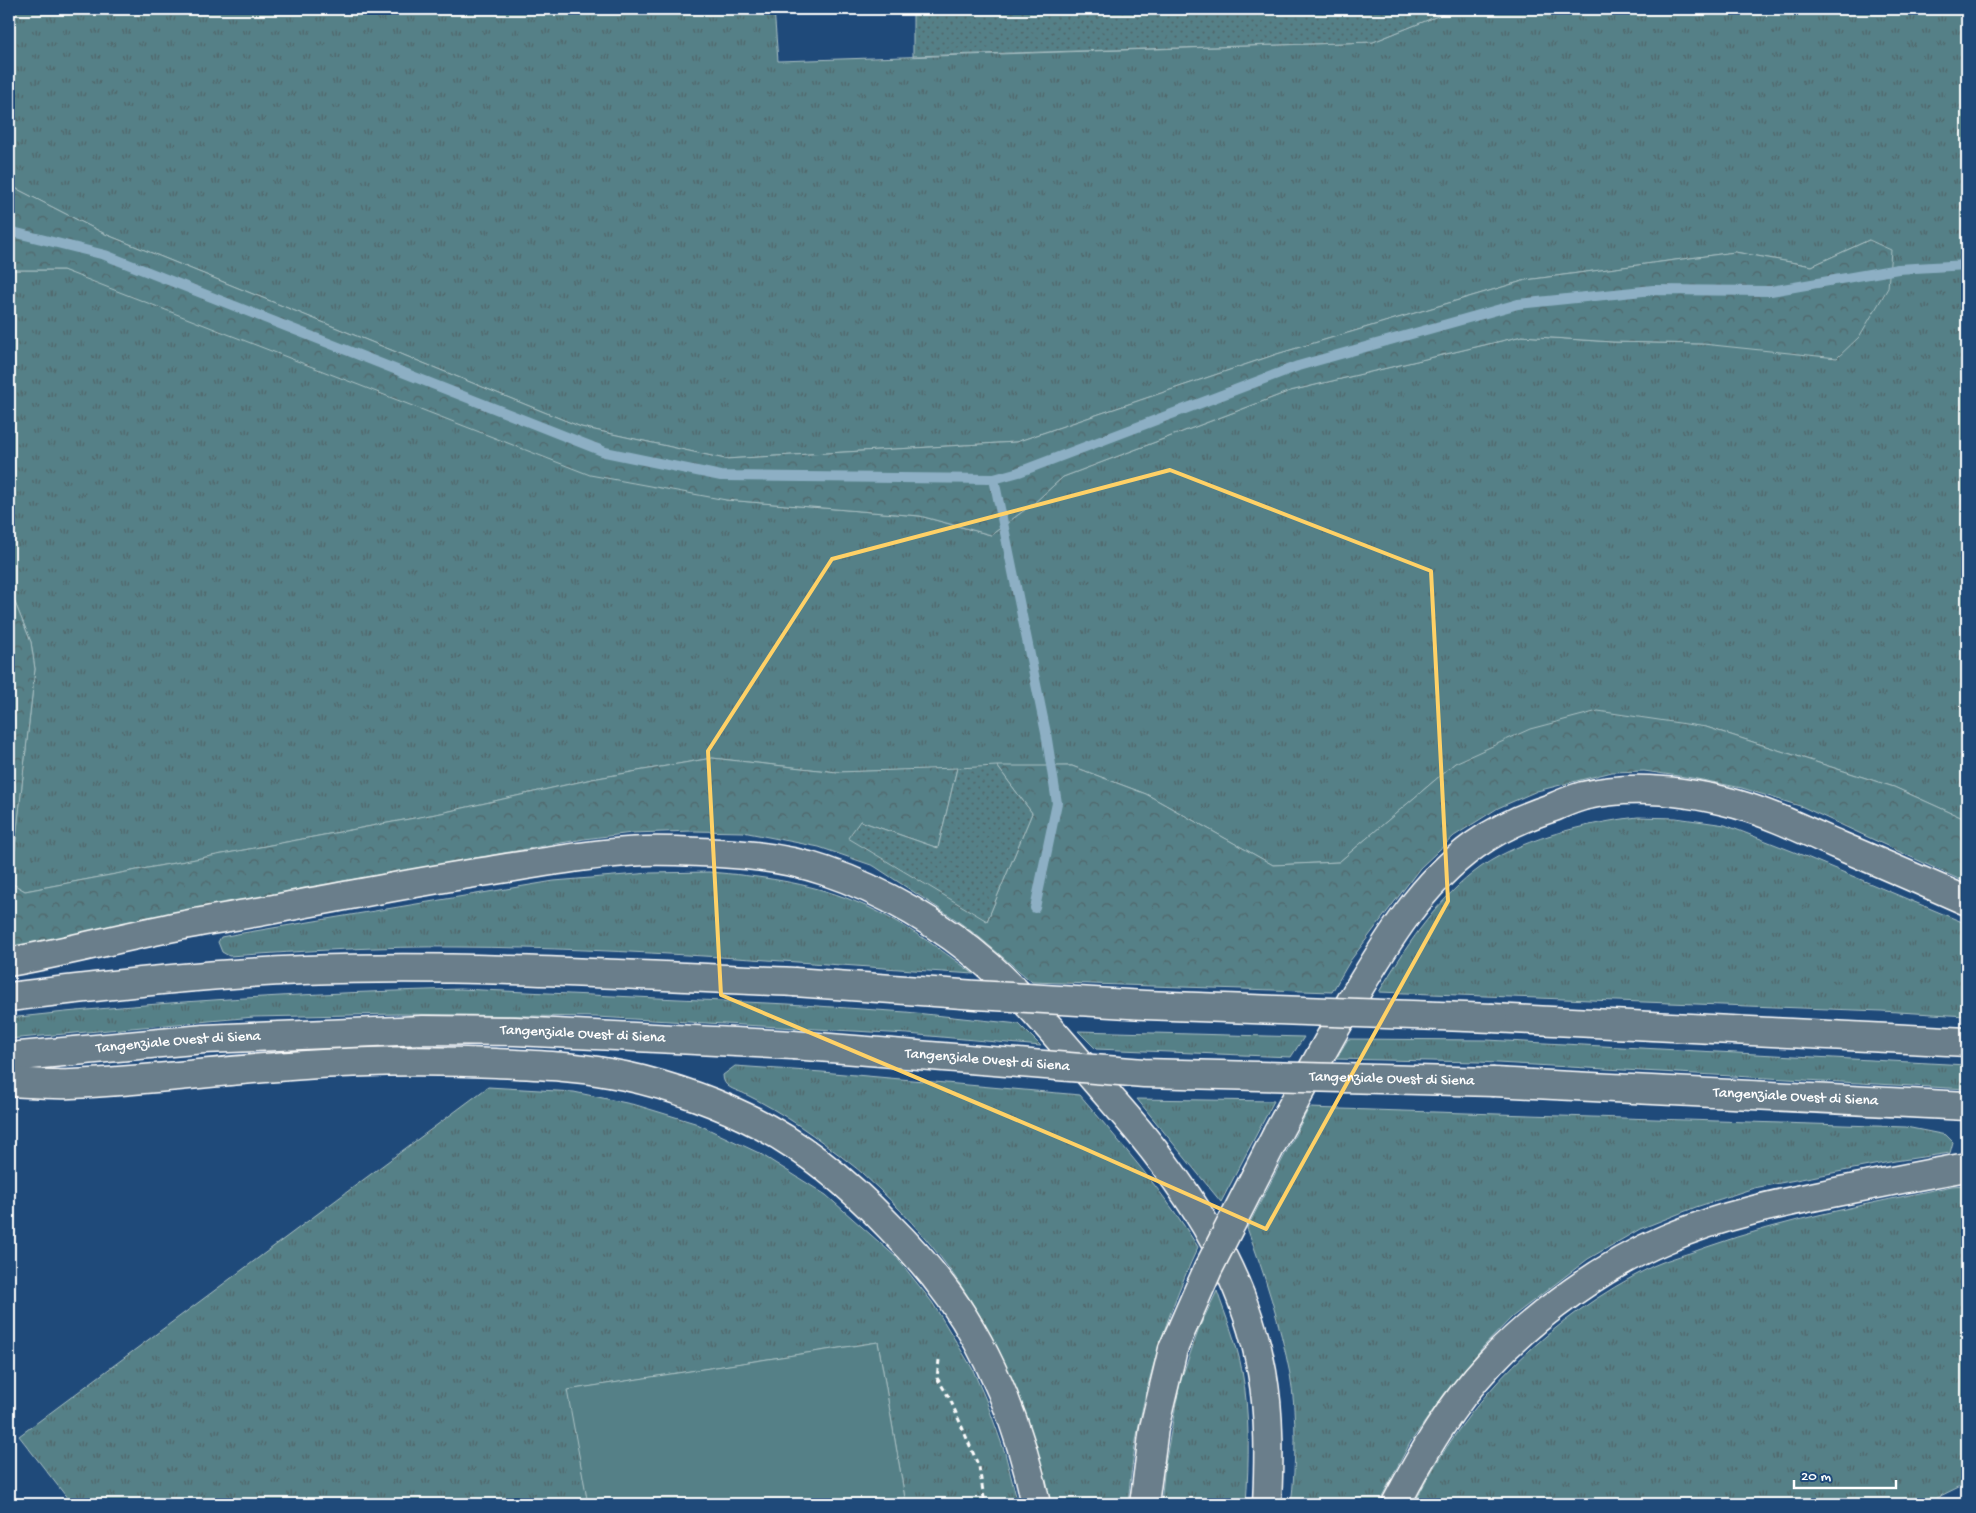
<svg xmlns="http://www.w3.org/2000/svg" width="1976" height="1513" viewBox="0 0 1976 1513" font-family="'Gochi Hand',sans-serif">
	<defs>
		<pattern id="grass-tufts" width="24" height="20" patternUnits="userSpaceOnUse" patternTransform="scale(1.25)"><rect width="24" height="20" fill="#558087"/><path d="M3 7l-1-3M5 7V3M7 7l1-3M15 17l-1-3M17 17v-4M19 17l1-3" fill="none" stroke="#50666a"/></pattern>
		<pattern id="forest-crowns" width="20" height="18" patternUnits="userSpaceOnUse" patternTransform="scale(1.25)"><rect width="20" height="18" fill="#558087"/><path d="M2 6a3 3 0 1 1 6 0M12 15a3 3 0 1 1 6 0" fill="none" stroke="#50666a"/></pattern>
		<pattern id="garden-dots" width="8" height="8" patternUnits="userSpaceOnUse" patternTransform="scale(1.25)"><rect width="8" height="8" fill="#558087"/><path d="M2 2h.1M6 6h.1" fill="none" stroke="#50666a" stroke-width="1.8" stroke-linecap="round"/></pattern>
	</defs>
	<rect width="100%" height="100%" fill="#1f4a7a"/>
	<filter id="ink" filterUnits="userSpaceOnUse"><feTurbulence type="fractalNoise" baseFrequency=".02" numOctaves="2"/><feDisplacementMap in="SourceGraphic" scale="10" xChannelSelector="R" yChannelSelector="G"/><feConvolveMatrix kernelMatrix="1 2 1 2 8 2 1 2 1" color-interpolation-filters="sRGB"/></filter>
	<g filter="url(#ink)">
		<path fill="url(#grass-tufts)" stroke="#aac0c3" d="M9 9H774L778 61 1373 42 1455 9H1967V820L1894 787 1706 727 1455 763 1339 862 1273 865 1146 794 1072 766 837 772 712 758 592 779 441 813 25 891 11 883 35 669 31 642 9 588V270H63L726 500 920 516 991 535 1034 503 1063 477 1290 391 1522 336 1613 342 1703 344 1869 240 1812 266 1735 252 1526 280 1277 354 1016 442 725 459 581 427 105 234 17 189 9 188Z
			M1638 817 1676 818 1725 825 1802 855 1967 924V1016L1881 1011 1379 992C1405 948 1433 905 1473 873 1514 840 1586 823 1638 817Z
			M709 872C758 876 807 882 854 901 897 918 936 946 974 974 802 963 630 948 458 947 382 946 305 951 229 956L222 952 218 942 221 937 237 934 554 881 650 873Z
			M460 989 788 1004 906 1012 1019 1024 1041 1046 908 1034 596 1017 397 1014 254 1017 9 1039V1018C159 1001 309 993 460 989Z
			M1078 1031 1304 1037 1291 1057 1096 1049Z
			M1348 1039 1487 1040 1967 1065V1089L1479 1062 1336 1059Z
			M735 1066 822 1072 1080 1095C1121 1144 1164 1192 1198 1247 1160 1328 1135 1415 1128 1504H1050C1041 1466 1032 1428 1017 1391 986 1314 939 1246 879 1189 870 1181 861 1171 851 1164 818 1138 781 1111 743 1093 733 1089 723 1087 723 1075Z
			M488 1087 574 1092 636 1105 695 1123 759 1153 826 1195 897 1258 932 1302 972 1368 986 1400 1005 1453 1018 1504H906L878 1342 568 1390 588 1504H72L19 1436Z
			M1137 1099 1274 1101 1221 1202Z
			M1309 1108 1906 1127 1946 1135 1953 1142 1950 1153 1895 1161 1754 1188 1696 1207 1640 1229 1588 1259 1512 1317 1483 1347 1445 1393 1410 1443 1378 1504H1291C1296 1465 1297 1414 1290 1374 1280 1324 1265 1275 1247 1228Z
			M1967 1185V1483L1924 1504H1414C1466 1399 1548 1319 1653 1266 1670 1258 1689 1254 1707 1247 1786 1219 1869 1204 1952 1186Z
			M1217 1291C1226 1317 1237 1343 1242 1371 1250 1414 1249 1461 1246 1504H1161L1165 1464 1180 1382 1200 1326Z"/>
		<path fill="url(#forest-crowns)" stroke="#aac0c3" d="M9 188 17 189 105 234 581 427 725 459 1016 442 1277 354 1526 280 1735 252 1812 266 1869 240 1891 250 1888 288 1859 337 1837 358 1703 344 1613 342 1522 336 1290 391 1063 477 1034 503 991 535 920 516 726 500 590 475 63 270H9Z
			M9 588 31 642 35 669 11 883 25 891 441 813 592 779 712 758 837 772 957 768 938 848 860 821 987 921 1032 813 997 766H1072L1146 794 1273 865 1339 862 1455 763 1530 729 1598 711 1706 727 1894 787 1967 820V883L1803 807 1742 788 1692 778 1644 771 1612 772 1537 791 1498 808 1454 836 1420 868 1350 961 1332 992 1032 982 979 937 955 919 874 866 819 847 743 832 693 831 632 833 584 839 304 888 9 948Z"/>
		<path fill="#558087" stroke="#aac0c3" d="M878 1342 906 1504H588L567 1390Z"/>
		<path fill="url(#garden-dots)" stroke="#aac0c3" d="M913 9H1455L1373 42 913 56Z
			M997 766 1032 813 987 921 848 838 860 821 938 848 957 768Z"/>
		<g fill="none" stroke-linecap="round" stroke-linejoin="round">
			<path stroke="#8dafc4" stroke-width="10" d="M9 231 105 255 605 452 721 476 994 479 1019 472 1298 366 1518 304 1653 290 1771 291 1898 269 1967 265
				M994 479 1046 733 1057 803 1035 908"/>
			<defs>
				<g id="highway">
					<path d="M9 962C66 952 122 937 179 926 214 919 250 914 285 907 353 895 420 881 489 871 540 863 593 853 645 851 670 850 694 852 719 853 755 855 791 859 825 871 882 890 944 926 989 966 1033 1005 1073 1056 1112 1100 1181 1178 1244 1268 1262 1372 1270 1416 1269 1460 1267 1504"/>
					<path d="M9 997C107 985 205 974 304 970 467 964 631 975 794 982"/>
					<path d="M1493 1018 1967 1042"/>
					<path id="s1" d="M9 1057 204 1039 423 1030 515 1031 793 1045"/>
					<path d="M9 1082C29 1083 51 1085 71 1084 144 1081 217 1071 290 1066 359 1061 427 1060 496 1063 534 1065 572 1066 609 1073 652 1080 706 1098 745 1117 800 1143 848 1183 889 1226 911 1248 932 1272 950 1297 993 1358 1021 1432 1036 1504"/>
					<path id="s2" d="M1494 1082 1967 1106"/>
					<path d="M1277 1134C1301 1090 1325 1046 1350 1003 1384 946 1420 884 1475 845 1499 828 1526 816 1554 807 1563 803 1573 799 1583 796 1632 784 1687 791 1736 804 1771 814 1804 830 1838 845 1881 863 1924 882 1967 901"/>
					<path d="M1144 1504 1154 1428 1173 1349"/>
					<path d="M1396 1504C1422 1454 1451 1404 1490 1363 1536 1314 1604 1265 1666 1239 1722 1215 1781 1203 1841 1191 1883 1183 1925 1174 1967 1167"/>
				</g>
			</defs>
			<use href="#highway" stroke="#fff" stroke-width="31"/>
			<path stroke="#fff" stroke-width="3" stroke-dasharray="5 4" stroke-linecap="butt" d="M939 1360 937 1378 950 1399 979 1467 985 1504"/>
			<use href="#highway" stroke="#6b7e8b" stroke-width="28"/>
			<defs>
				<g id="highway-bridge">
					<path d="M794 982 976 995 1145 1005 1493 1018"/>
					<path id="s3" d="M793 1045 1144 1073 1494 1082"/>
					<path d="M1173 1349 1208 1269 1277 1134"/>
				</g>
			</defs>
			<use href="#highway-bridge" stroke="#fff" stroke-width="31" stroke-linecap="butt"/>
			<use href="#highway-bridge" stroke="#6b7e8b" stroke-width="28"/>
		</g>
	</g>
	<path fill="none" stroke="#ffd166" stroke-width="4" stroke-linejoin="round" d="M1170 470 1431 571 1448 901 1266 1229 1083 1148 721 995 708 751 832 559Z"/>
	<g text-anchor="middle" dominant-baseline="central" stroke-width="5" stroke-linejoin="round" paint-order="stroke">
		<g font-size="15" fill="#fff" stroke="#1f4a7a">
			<text stroke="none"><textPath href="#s1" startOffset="575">Tangenziale Ovest di Siena</textPath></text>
			<text stroke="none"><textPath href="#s1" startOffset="170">Tangenziale Ovest di Siena</textPath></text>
			<text stroke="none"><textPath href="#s3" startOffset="195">Tangenziale Ovest di Siena</textPath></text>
			<text stroke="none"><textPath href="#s3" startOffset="600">Tangenziale Ovest di Siena</textPath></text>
			<text stroke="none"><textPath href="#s2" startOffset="302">Tangenziale Ovest di Siena</textPath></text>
		</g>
	</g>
	<rect width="1976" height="1513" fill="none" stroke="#1f4a7a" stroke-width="30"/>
	<rect x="15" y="15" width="1946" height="1483" fill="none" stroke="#fff" stroke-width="2" filter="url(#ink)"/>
	<path d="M1794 1480v8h102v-8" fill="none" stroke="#ffffff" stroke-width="2.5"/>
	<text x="1801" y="1480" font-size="15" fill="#ffffff" stroke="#1f4a7a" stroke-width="4" paint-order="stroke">20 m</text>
</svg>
